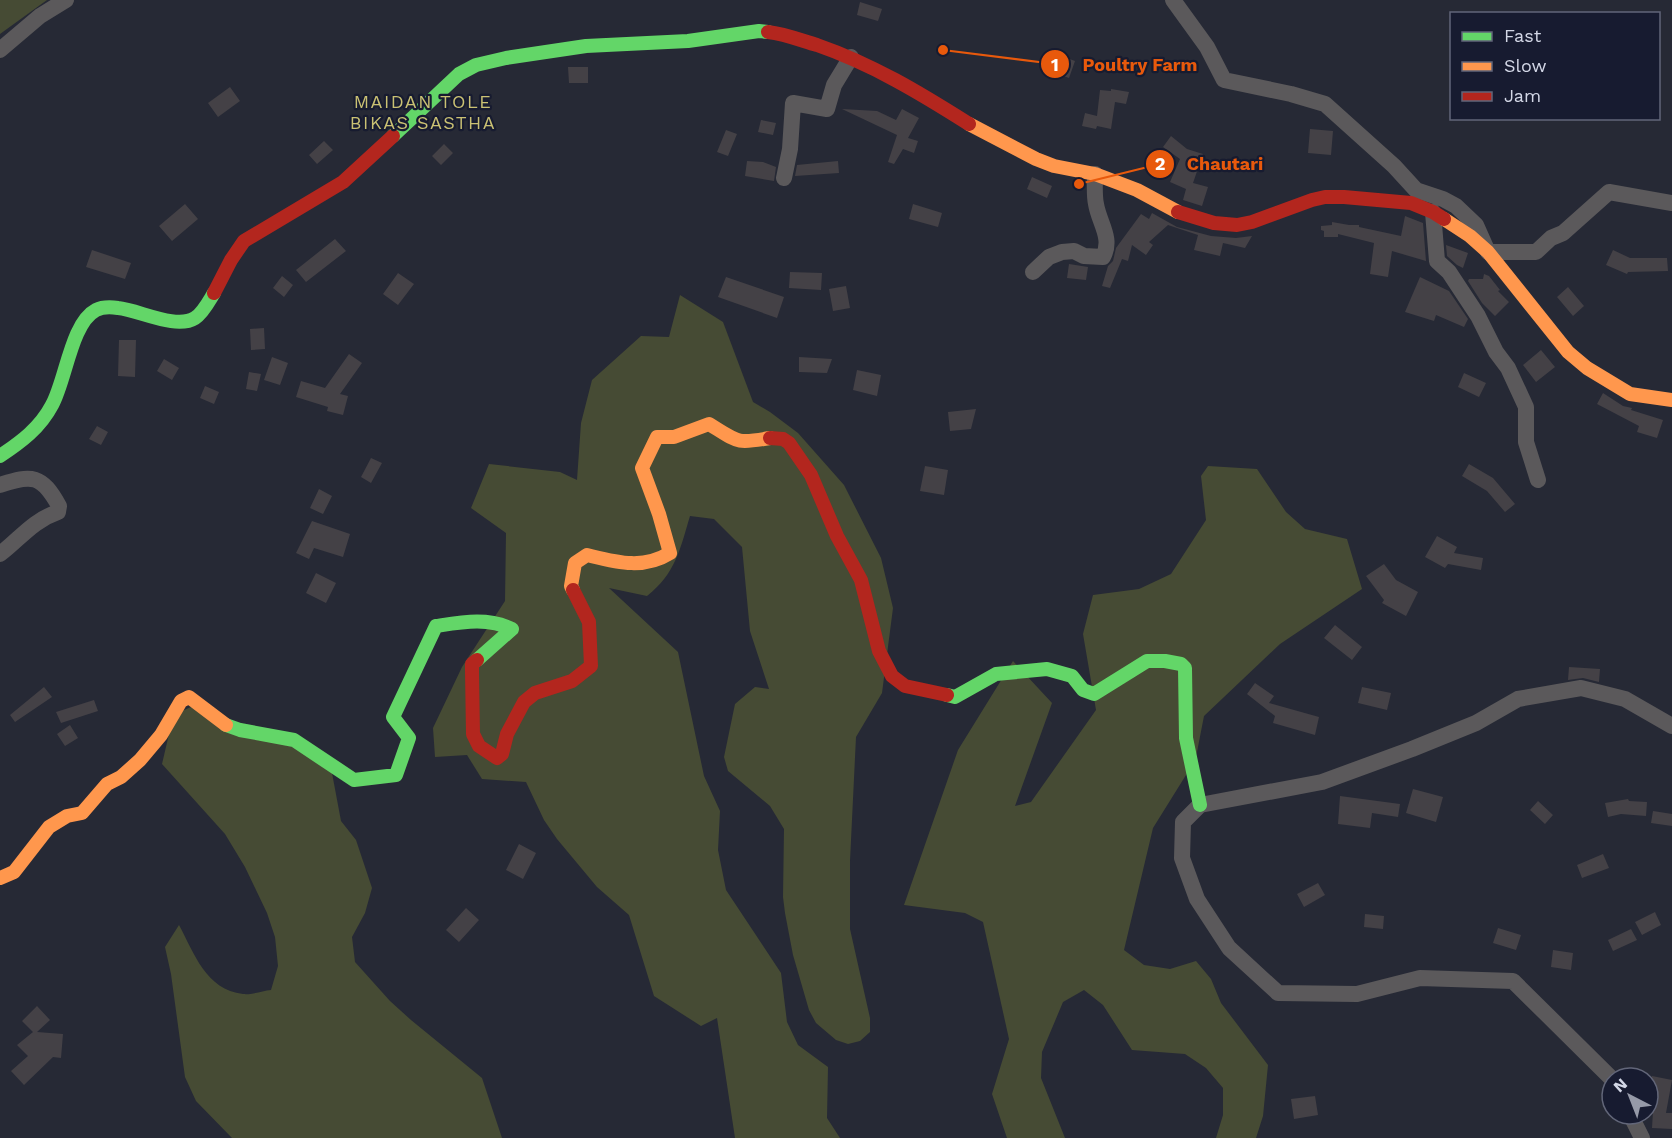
<svg xmlns="http://www.w3.org/2000/svg" width="1672" height="1138" viewBox="0 0 1672 1138" font-family="'Work Sans',sans-serif">
	<rect width="100%" height="100%" fill="#262935"/>
	<path fill="#464b34" d="M0 0H47L0 34Z
		M680 295 723 322 753 402 770 412 798 433 844 485 881 558 893 608 882 693 856 737 850 861V929L870 1018V1032L860 1041 848 1044 836 1040 816 1023 809 1010 793 955 785 913 783 897 784 829 770 806 728 771 724 757 735 704 755 687 769 689 750 631 742 547 714 519 690 516C680 549 676 573 647 596L609 588 678 652 704 776 720 811 718 850 726 890 781 973 787 1022 798 1045 828 1067 827 1118 840 1138H735L717 1018 701 1026 654 996 629 915 597 887 557 839 544 820 526 782 482 779 467 755 435 757 433 728 462 667 505 601 506 533 471 508 489 464 560 472 577 480 581 423 592 380 641 336 669 337Z
		M1208 466 1257 469 1286 512 1305 529 1347 539 1362 589 1280 644 1204 716 1197 752 1191 767 1153 828 1124 950 1144 965 1170 969 1196 961 1211 979 1221 1003 1268 1065 1263 1116 1256 1138H1216L1223 1115V1088L1206 1068 1185 1054 1132 1050 1103 1005 1084 990 1063 1002 1042 1052 1041 1078 1065 1138H1007L992 1094 1009 1039 983 922 965 913 904 905 958 750 1013 661 1052 703 1015 806 1031 802 1096 710 1083 634 1093 595 1139 589 1171 574 1206 520 1201 476Z
		M193 706 291 743 332 773 341 821 356 840 372 888 365 913 352 937 355 962 390 1001 411 1020 482 1078 502 1138H232L196 1101 185 1077 171 974 165 947 179 925C194 953 206 990 243 994 251 995 262 991 271 990L278 966 275 937 267 913 245 867 225 834 162 764 169 734 180 712Z"/>
	<path fill="#444146" d="M860 2 882 9 878 21 857 15Z
		M1051 52 1075 61 1069 78 1044 69Z
		M568 67H588V83H569Z
		M230 87 240 101 218 117 208 103Z
		M1111 89 1129 92 1126 104 1115 102 1111 129 1097 126 1096 129 1082 126 1085 113 1097 116 1100 90 1111 91Z
		M842 109 877 111 896 120 902 109 919 118 908 138 918 141 914 153 903 149 894 164 888 162 897 135Z
		M761 120 776 123 773 135 758 132Z
		M1310 129 1333 131 1331 155 1308 153Z
		M726 130 737 134 728 156 717 152Z
		M1171 136 1187 149 1203 154 1193 183 1208 187 1202 206 1183 200 1186 189 1170 182 1180 159 1163 147Z
		M324 141 333 150 317 164 309 155Z
		M444 144 453 153 441 165 432 156Z
		M747 161 763 162 776 167 774 181 745 176Z
		M838 161 839 173 795 176 797 165Z
		M1032 177 1052 186 1047 198 1027 189Z
		M185 204 198 219 172 241 159 226Z
		M913 204 942 213 938 227 909 219Z
		M1152 213 1177 227 1211 236 1236 238 1252 236 1245 248 1223 243 1220 256 1194 250 1198 235 1168 225 1149 242 1153 245 1146 255 1132 245 1128 261 1122 259 1110 288 1102 286 1108 266 1113 261 1116 248 1141 214 1149 219Z
		M1405 216 1423 223 1426 261 1392 251 1388 277 1370 274 1374 243 1338 234V237H1324V231L1321 230V226L1332 225V222L1349 225H1359V227L1401 236Z
		M335 239 346 251 306 282 296 270Z
		M1446 245 1468 253 1463 268 1457 265 1447 256Z
		M92 250 131 263 125 279 86 267Z
		M1613 250 1630 258H1667L1668 271 1628 272 1627 274 1606 265Z
		M1069 264 1088 267 1086 280 1067 278Z
		M790 272 822 273 821 290 789 288Z
		M398 273 414 284 398 305 383 294Z
		M1484 274 1489 276 1500 290 1498 291 1509 302 1495 316 1482 303 1468 281 1469 279H1483Z
		M282 276 293 285 284 297 273 288Z
		M726 277 784 297 777 318 718 297Z
		M1420 277 1449 291 1468 319 1464 327 1436 315 1434 321 1405 312Z
		M846 286 850 308 833 311 829 289Z
		M1568 287 1584 306 1573 316 1557 297Z
		M264 328 265 349 251 350 250 329Z
		M119 340H136L135 377 118 376Z
		M1541 350 1555 367 1536 382 1523 365Z
		M349 354 362 363 340 394 348 396 343 415 327 411 328 407 296 397 301 381 325 388Z
		M272 357 288 363 280 385 264 380Z
		M799 357 832 359 827 373 799 372Z
		M164 359 179 368 172 380 157 371Z
		M857 370 881 375 877 396 853 390Z
		M249 372 261 374 257 391 246 389Z
		M1464 373 1486 383 1479 397 1458 387Z
		M205 386 219 392 214 404 200 398Z
		M1603 393 1623 406 1632 408 1631 410 1663 420 1657 438 1637 432 1639 426 1597 404Z
		M976 409 971 429 950 431 948 412Z
		M97 426 108 432 101 445 89 439Z
		M371 458 382 463 371 483 361 477Z
		M1469 464 1493 478 1515 504 1505 512 1487 491 1462 476Z
		M925 466 948 470 944 495 920 491Z
		M319 489 332 496 323 514 310 508Z
		M312 521 350 534 343 557 314 548 309 559 296 553Z
		M1437 536 1457 547 1454 553 1483 558 1481 570 1448 564 1445 568 1425 557Z
		M1384 564 1396 580 1418 592 1406 616 1382 603 1384 600 1366 576Z
		M316 573 336 583 326 603 306 593Z
		M1335 625 1362 647 1352 660 1324 638Z
		M1569 667 1600 669 1599 682 1583 678 1568 680Z
		M1255 683 1274 696 1269 703 1319 717 1315 735 1273 723 1275 716 1247 694Z
		M44 687 52 697 15 722 10 715Z
		M1362 687 1391 693 1387 710 1358 703Z
		M94 700 98 711 61 723 56 712Z
		M70 725 78 738 65 746 57 734Z
		M1413 789 1443 797 1436 822 1406 813Z
		M1340 796 1400 804 1398 817 1372 813 1370 828 1338 824Z
		M1628 799 1629 801 1647 802 1646 816 1621 814 1608 817 1605 803Z
		M1538 801 1553 815 1545 824 1530 810Z
		M1653 811 1672 814V826L1651 823Z
		M519 844 536 853 523 879 506 870Z
		M1603 854 1609 868 1582 878 1577 865Z
		M1318 883 1325 895 1304 907 1297 894Z
		M466 908 479 920 459 942 446 930Z
		M1655 912 1661 925 1642 935 1635 922Z
		M1365 914 1384 916 1383 929 1364 927Z
		M1498 928 1521 935 1516 950 1493 943Z
		M1631 929 1637 940 1613 951 1608 940Z
		M1553 950 1573 953 1571 970 1551 967Z
		M37 1006 50 1020 37 1032 63 1034 61 1058 53 1057 24 1085 11 1071 28 1056 17 1045 33 1032 22 1021Z
		M1652 1076 1672 1080 1666 1113H1672V1129L1652 1128 1654 1094 1649 1093Z
		M1315 1096 1318 1115 1294 1119 1291 1099Z"/>
	<g fill="none" stroke-linecap="round" stroke-linejoin="round">
		<path stroke="#5b595b" stroke-width="16" d="M1173 0 1207 47 1224 80 1291 94 1325 104 1394 166 1416 190 1443 199 1456 206 1476 225 1488 252H1536L1551 238 1563 233 1609 192 1672 203
			M0 50 40 16 66 0
			M784 178 790 149 793 103 827 109 834 85 851 57
			M1433 212 1437 261 1449 272 1478 316 1496 352 1508 368 1526 407V442L1538 480
			M1033 272 1049 257 1062 252 1074 251 1084 256 1103 257C1113 238 1099 223 1096 204 1094 195 1095 184 1095 174
			M0 485C32 474 42 475 59 506L58 512C32 521 21 538 0 554
			M1612 1079 1513 981 1420 978 1357 994 1278 993 1229 948 1197 899 1182 858 1183 822 1200 805 1322 782 1412 749 1476 723 1518 699 1581 688 1625 699 1672 726
			M1630 1114 1642 1138"/>
		<path stroke="#63d668" stroke-width="14" d="M393 136 459 74 476 65 506 58 586 46 688 41 759 31 768 32
			M0 456C21 442 40 428 52 405 66 380 71 323 96 310 102 307 111 307 118 308 139 310 176 330 195 318 203 313 209 301 214 293
			M947 695 955 697 996 674 1047 669 1072 676 1083 690 1094 694 1147 661H1165L1181 664 1185 668 1186 738 1200 805
			M226 725 240 730 294 740 354 780 396 775 409 738 393 717 436 626C462 622 488 617 512 629L477 660"/>
		<path stroke="#ff974d" stroke-width="14" d="M969 124 1036 159 1054 166 1095 174 1137 190 1178 212
			M1444 219 1470 236 1488 252 1568 352 1587 368 1630 394 1672 400
			M573 590 571 586 575 563 587 555C616 562 643 570 670 553L659 514 642 468 657 437H674L709 424C738 442 736 444 770 438
			M0 878 14 872 49 827 67 816 82 813 107 784 121 777 140 760 161 735 181 701 189 697 226 725"/>
		<path stroke="#b3261e" stroke-width="14" d="M768 32C785 34 800 40 817 45 872 64 920 93 969 124
			M1178 212 1214 223 1237 225 1252 222 1312 200 1325 197H1344L1411 203 1433 212 1444 219
			M214 293 231 260 244 241 343 182 393 136
			M770 438 783 439 789 443 811 475 837 536 861 580 879 651 892 676 905 686 947 695
			M477 660 472 664V671L473 734 479 746 497 758 502 754 507 734 524 702 535 693 572 681 591 666 589 622 573 590"/>
	</g>
	<g text-anchor="middle" dominant-baseline="central" stroke-width="4.5" stroke-linejoin="round" paint-order="stroke">
		<g font-size="18" letter-spacing="1.5" fill="#cac173" stroke="#171b30">
			<text x="423" y="101">MAIDAN TOLE<tspan x="423" dy="21">BIKAS SASTHA</tspan></text>
		</g>
	</g>
	<path fill="none" stroke="#e8590c" stroke-width="2" d="M943 50L1055 64M1079 184L1160 164"/>
	<g fill="#e8590c" stroke="#171b30" stroke-width="2">
		<circle cx="943" cy="50" r="6"/>
		<circle cx="1079" cy="184" r="6"/>
		<circle cx="1055" cy="64" r="15"/>
		<circle cx="1160" cy="164" r="15"/>
	</g>
	<g font-size="18" text-anchor="middle" font-weight="bold" fill="#fff">
		<text x="1055" y="71">1</text>
		<text x="1160" y="170">2</text>
	</g>
	<g font-size="18" text-anchor="middle" font-weight="bold" fill="#e8590c" stroke="#171b30" stroke-width="4.5" stroke-linejoin="round" paint-order="stroke">
		<text x="1140" y="71">Poultry Farm</text>
		<text x="1225" y="170">Chautari</text>
	</g>
	<rect x="1450" y="12" width="210" height="108" fill="#171b30" stroke="#626679" stroke-width="1.5"/>
	<rect x="1462" y="32" width="30" height="9" fill="#63d668" stroke="#626679" stroke-width="1.5"/>
	<text x="1504" y="42" font-size="18" fill="#d3d7e6">Fast</text>
	<rect x="1462" y="62" width="30" height="9" fill="#ff974d" stroke="#626679" stroke-width="1.5"/>
	<text x="1504" y="72" font-size="18" fill="#d3d7e6">Slow</text>
	<rect x="1462" y="92" width="30" height="9" fill="#b3261e" stroke="#626679" stroke-width="1.5"/>
	<text x="1504" y="102" font-size="18" fill="#d3d7e6">Jam</text>
	<g transform="translate(1630 1096) rotate(318)"><circle r="28" fill="#171b30" stroke="#626679" stroke-width="1.5"/>
	<path d="M0-4.5L10 22L0 15L-10 22Z" fill="#969aa8"/>
	<text y="-9" font-size="16" font-weight="bold" text-anchor="middle" fill="#d3d7e6">N</text>
	</g>
</svg>
